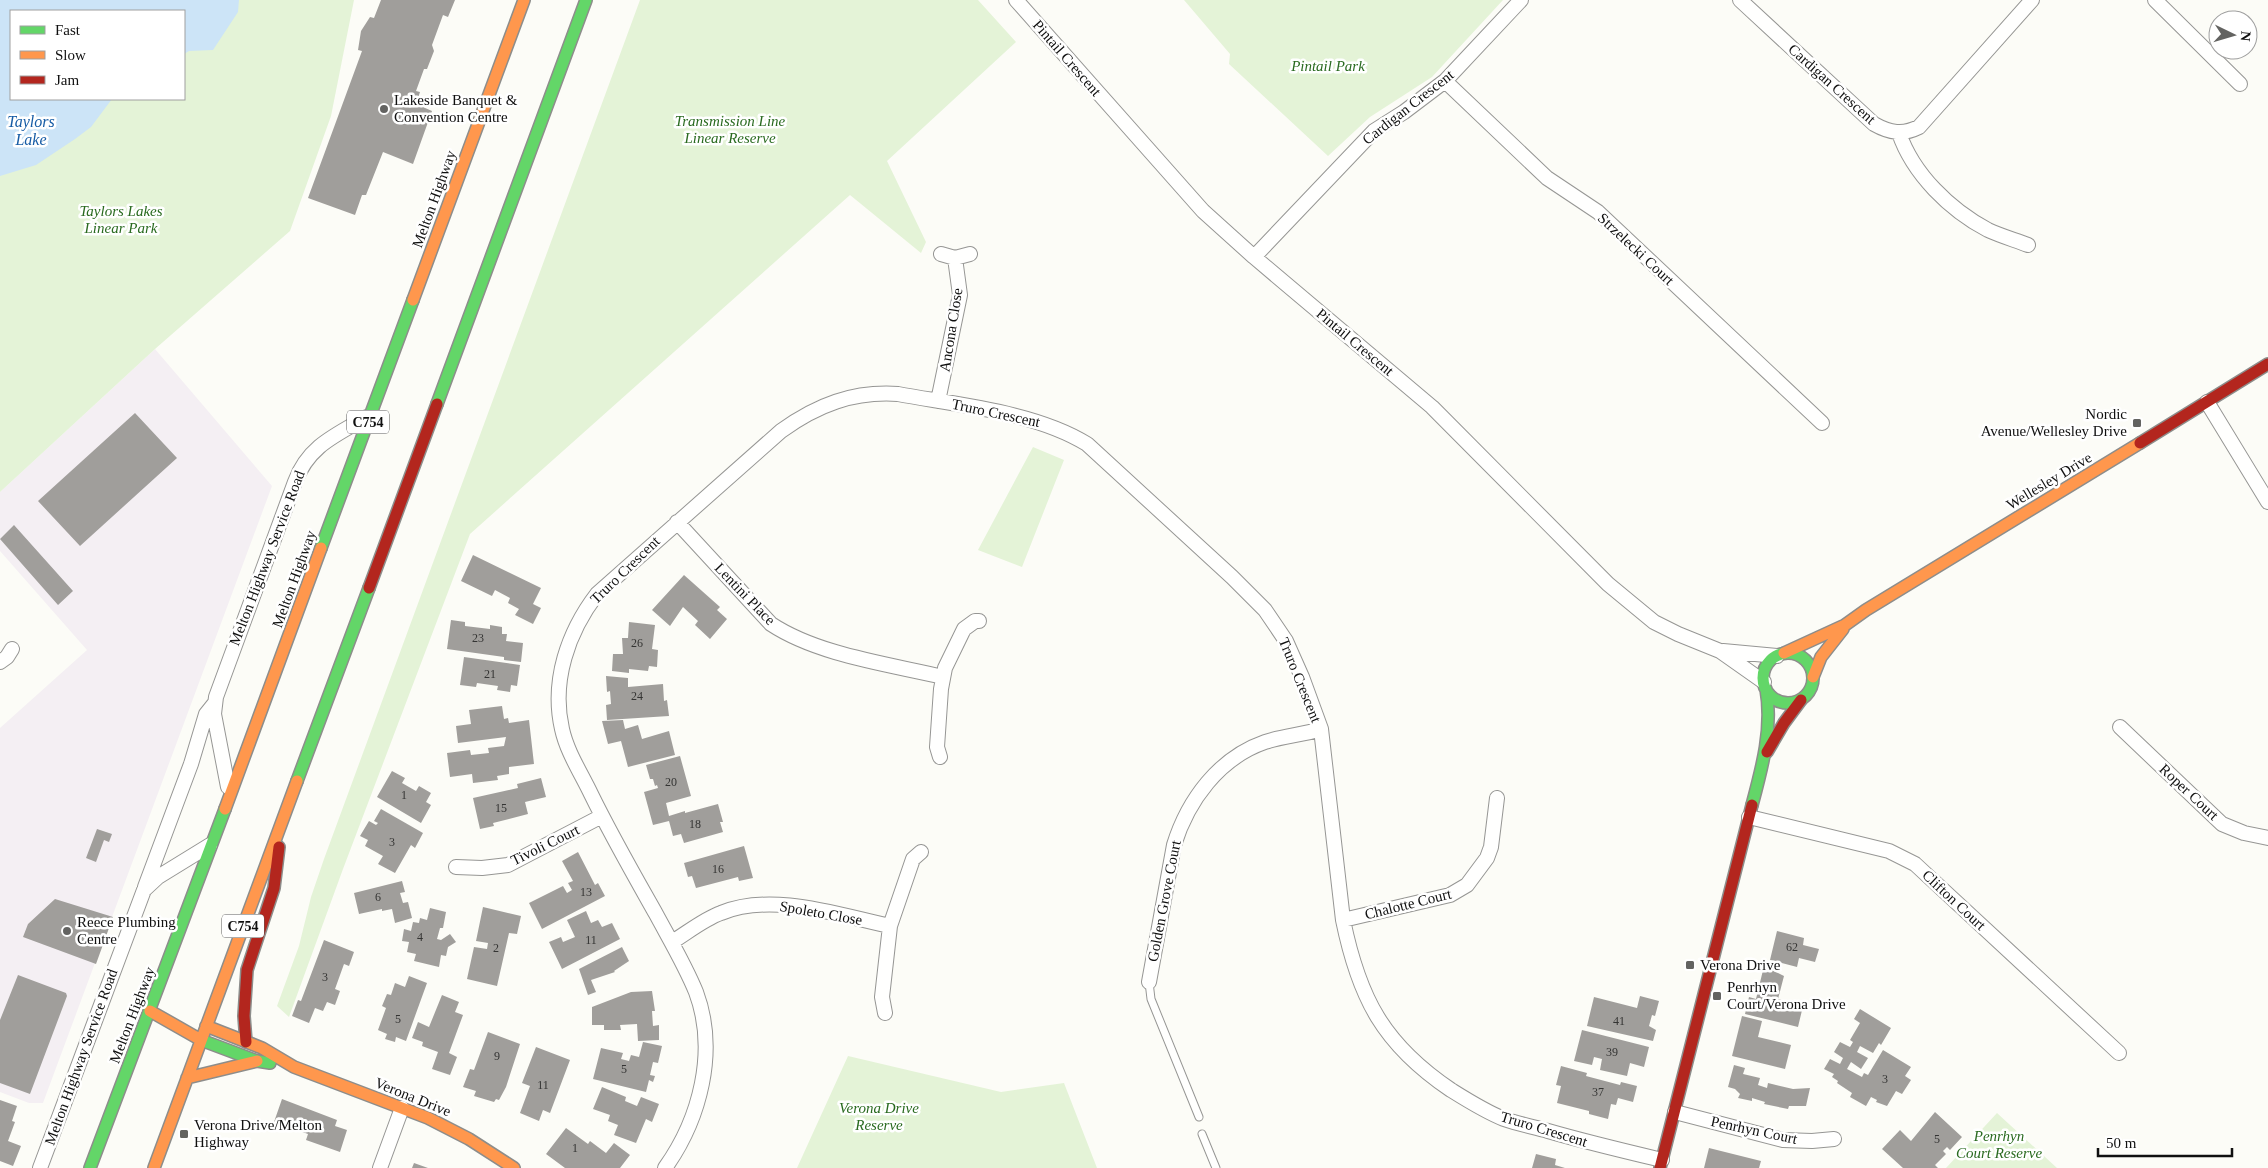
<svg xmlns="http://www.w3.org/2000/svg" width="2268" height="1168" viewBox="0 0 2268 1168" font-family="Georgia,serif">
	<rect width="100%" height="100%" fill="#fcfcf7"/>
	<path fill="#f4eff3" d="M155 349 272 486 43 1103H29L0 1092V728L87 650 0 551V492Z"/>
	<path fill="#e4f3d7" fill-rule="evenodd" d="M0 0H354L331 116 290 231 155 349 0 492ZM11 11H184V99H11Z
		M640 0H978L1016 42 887 161 926 242 921 253 850 195 470 534 343 869 289 1017 277 1006 299 946 311 897 324 859Z
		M1184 0H1503L1432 77 1370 117 1328 156 1229 64 1230 54Z
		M1033 447 1064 460 1022 567 978 550Z
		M848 1056 1001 1092 1064 1083 1097 1168H797Z
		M1997 1113 2057 1168H1946Z"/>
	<path fill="#cce4f7" d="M0 0H239L238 12 213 50 189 51 184 54V11H11V99H112L91 127 75 139 36 165 0 176Z"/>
	<path fill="#a09e9b" d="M381 0H455L448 17 443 15 432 45 434 51 427 69H424L416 91 420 92 416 104 432 111 413 164 383 152 366 195H362L355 215 308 198 362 51 358 50 361 31 370 17 374 18Z
		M135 413 177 458 80 546 38 501Z
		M14 525 73 591 58 605 0 539Z
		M473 555 541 588 533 604 541 608 533 624 515 615 519 609 508 603 510 598 495 590 492 596 461 581Z
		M684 575 720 607 717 610 727 619 710 639 695 625 698 621 683 607 670 626 652 610Z
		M451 620 465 622V626L490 629V625L502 627V634H507L506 641 523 643 521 662 504 660V657L447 649Z
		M629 622 655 625 652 649 658 650 657 667 649 666 648 671 629 669V673L612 671 613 654H623L622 638H628Z
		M464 657 520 665 517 686 511 685 510 692 497 690 498 686 477 683 476 687 460 685Z
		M606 676 628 678V687L663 684 664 701 667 700 669 716 607 720 606 705 611 704 610 691 607 692Z
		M502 706 504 719 508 718 509 723 529 720 534 764 509 767V774L497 776 498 780 473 783 472 774 450 777 447 753 470 750 471 755 489 753 488 748 504 746 506 737 458 743 456 726 471 724 469 710Z
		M623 720 625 729 638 725 642 739 669 731 675 755 628 767 621 741 608 744 602 721Z
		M680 756 691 796 666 803 669 816 685 811V813L718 804 723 822H720L723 832 684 843 681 834 673 836 669 821 653 825 644 792 658 788 657 785 655 786 653 779H650L646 765Z
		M392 771 405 778 402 783 416 791 419 786 431 793 426 802 431 805 421 823 377 797Z
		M541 778 546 797 525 802 528 814 493 823 494 826 480 829 473 798 518 788 517 784Z
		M381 809 423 833 415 848 411 845 395 873 378 864 383 856 365 846 368 840 360 836 369 821 376 825 378 823 374 821Z
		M97 829 112 834 109 842 104 840 96 862 86 858Z
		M744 846 753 878 739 881 738 877 696 888 692 876 688 877 684 863Z
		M578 852 595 885 598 883 605 896 542 929 529 903 563 886 567 893 572 890 568 883 573 881 562 861Z
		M402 881 405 892 400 893 403 903 408 902 412 918 395 923 392 909 382 911V909L359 914 354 893Z
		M55 899 113 917 96 964 23 937 28 924Z
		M483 907 521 916 517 934 509 933 497 986 467 979 474 947 487 949 488 943 476 941Z
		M430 908 446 912 443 928H440L437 939 441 940 450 934 456 942 448 947 446 956 441 955 439 967 414 961 416 954 407 952 409 942 402 941 404 929 411 931 413 922 419 923 420 918 427 920Z
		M586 911 591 923 598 920 602 927 612 923 620 939 562 969 549 942 561 937 563 942 575 937 567 920Z
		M1777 931 1804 938 1803 945 1819 949 1815 962 1799 958 1797 967 1770 960Z
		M324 940 354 952 349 966 344 964 335 989 340 991 335 1005 327 1002 323 1011 315 1008 309 1023 292 1016 298 1000 301 1001Z
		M622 947 629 961 614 971 615 972 591 980 596 992 588 995 579 969Z
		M1764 966 1784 976 1778 999 1803 1006 1798 1027 1745 1014 1749 997 1756 999Z
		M18 975 66 993 67 996 30 1094 0 1083V1020Z
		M409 976 427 983 406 1041 396 1037 395 1042 385 1039 387 1034 378 1030 386 1008 382 1006 387 994 391 995 395 983 405 987Z
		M652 991 655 1011H652L653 1026 659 1025V1040L638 1041 637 1024 620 1025 621 1030H604V1025H592V1007L631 992Z
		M442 995 459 1002 455 1012 463 1015 449 1053 457 1057 450 1075 432 1069 438 1052 422 1046 423 1042 412 1038 418 1022 429 1027Z
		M1640 996 1659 1001 1655 1016 1652 1015 1649 1026 1656 1030 1653 1041 1587 1026 1594 997 1637 1008Z
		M1860 1009 1891 1028 1881 1045 1879 1043 1873 1053 1860 1046 1857 1052 1868 1058 1861 1069 1851 1062 1847 1069 1862 1077 1864 1073 1868 1075 1883 1050 1911 1067 1905 1076 1911 1080 1902 1094 1896 1091 1887 1106 1876 1102 1877 1100 1871 1097 1866 1106 1850 1097 1852 1093 1837 1083 1838 1081 1832 1077 1834 1074 1824 1069 1830 1059 1840 1064 1843 1058 1834 1052 1840 1042 1850 1047 1853 1042 1850 1040 1860 1023 1854 1019Z
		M1742 1016 1762 1021 1758 1037 1791 1045 1785 1069 1732 1056Z
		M1582 1030 1649 1047 1644 1067 1630 1063 1627 1076 1600 1070 1602 1059 1594 1057 1592 1065 1574 1061Z
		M488 1032 520 1044 506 1087 499 1100 496 1099 494 1102 474 1096 476 1091 463 1087 470 1069 474 1070Z
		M643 1042 662 1046 658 1063 653 1062 650 1075 655 1076 653 1082 649 1080 646 1092 593 1079 601 1048 623 1053 621 1059 629 1061 631 1055 639 1057Z
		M536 1047 570 1060 550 1113 543 1110 539 1121 520 1113 530 1086 522 1083Z
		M1734 1065 1745 1068 1743 1074 1760 1078 1758 1085 1767 1088 1768 1083 1793 1089 1810 1088 1806 1106H1789L1788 1109 1764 1104 1765 1102 1752 1098V1101L1738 1098 1740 1094 1735 1089 1728 1087Z
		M1561 1066 1587 1073 1586 1076 1620 1085 1621 1082 1637 1086 1633 1102 1618 1098 1616 1105 1611 1104 1608 1119 1589 1114V1111L1557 1103 1561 1086 1556 1085Z
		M602 1087 626 1097 625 1101 637 1106 641 1097 659 1104 652 1122 646 1119 636 1143 614 1135 618 1125 608 1121 610 1115 593 1109Z
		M282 1099 337 1120 335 1126 347 1130 340 1152 306 1140 308 1134 274 1122Z
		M0 1100 17 1106 12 1121 15 1122 8 1141 21 1146 13 1166 0 1161Z
		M1935 1112 1962 1137 1950 1150 1947 1147 1943 1151 1946 1154 1935 1165 1938 1168H1903L1882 1149 1900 1130 1911 1141Z
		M566 1128 588 1144 590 1141 606 1153 614 1143 630 1155 620 1168H565L546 1154Z
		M1709 1148 1761 1161 1759 1168H1704Z
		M1536 1154 1556 1159 1555 1165 1565 1168H1532Z
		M414 1163 428 1168H412Z"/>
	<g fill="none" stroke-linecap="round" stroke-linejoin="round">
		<defs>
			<path id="lane" d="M1149 982 1151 999 1199 1117
				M1202 1134 1216 1168"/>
			<path id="street" d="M1016 0 1203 211 1254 257 1432 407 1608 584 1654 622 1678 634 1720 651 1764 682
				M1740 0 1874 124C1890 133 1903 135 1919 127L2032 0
				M2155 0 2240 84
				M1445 81 1547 178 1598 212 1822 423
				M1899 133C1913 174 1950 210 1988 230 2001 236 2015 240 2028 245
				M941 254 955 258 970 254
				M1254 257 1374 131 1404 112 1445 81 1521 0
				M938 401 960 295 955 258
				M2207 402 2268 502
				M677 522 771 624C818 655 888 664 943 677
				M1723 651 1777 656
				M0 662 7 657 12 649
				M2120 727 2222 824 2244 833 2268 838
				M940 757 937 747 941 689 945 668 964 629 975 621H979
				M228 787 214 714 216 697 295 482C308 446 336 435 367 417
				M1749 817 1889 851 1915 864 2119 1053
				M456 867 482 868 508 865 602 816
				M145 887 191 764 206 714 214 704
				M1343 920 1450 895 1467 885 1487 858 1491 847 1497 798
				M672 942C687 933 704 919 721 913 772 892 838 915 890 926
				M1149 982 1174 845C1188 800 1219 758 1265 742 1282 736 1302 735 1321 729
				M885 1013 882 997 890 926 913 859 921 852
				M1675 1112 1783 1140 1812 1141 1834 1139
				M40 1168 144 890 158 877 210 845
				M380 1168 402 1108
				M665 1168C700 1119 718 1051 696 992 685 965 670 940 656 914 634 875 611 835 591 794 581 773 567 752 562 729 551 681 568 632 597 594L781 431C817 405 853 391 898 394 958 405 1035 412 1087 444L1232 577 1265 610 1286 641 1302 677 1321 729 1343 920C1359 998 1383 1044 1451 1090 1467 1100 1486 1112 1504 1119 1518 1124 1534 1127 1548 1131 1586 1142 1624 1151 1662 1160"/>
			<path id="fast" d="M437 404 586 0
				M321 548 413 300
				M1763 678a25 25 0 1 1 50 0a25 25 0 1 1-50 0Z
				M297 781 369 588
				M1752 805C1762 768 1773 728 1766 689
				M201 1040 257 1061 270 1063
				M90 1168 225 809"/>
			<path id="slow" d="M413 300 524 0
				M1784 653 1845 625 1866 610 2140 443
				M1813 677 1821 657 1843 629
				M225 809 321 548
				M150 1011 201 1040
				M206 1026 262 1048 294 1067 428 1118 469 1139 514 1168
				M187 1078 257 1061
				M154 1168 297 781"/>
			<path id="jam" d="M2140 443 2268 364
				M369 588 437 404
				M1767 752 1784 723 1801 700
				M246 1042 244 1016 247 970 274 888 279 847
				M1660 1168 1752 805"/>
		</defs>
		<use href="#lane" stroke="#969694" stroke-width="9"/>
		<use href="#street" stroke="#969694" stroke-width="16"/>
		<use href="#fast" stroke="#8d8d8b" stroke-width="14"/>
		<use href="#slow" stroke="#8d8d8b" stroke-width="14"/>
		<use href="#jam" stroke="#8d8d8b" stroke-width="14"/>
		<use href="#lane" stroke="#fffffe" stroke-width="7"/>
		<use href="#street" stroke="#fffffe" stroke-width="14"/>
		<use href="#fast" stroke="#63d668" stroke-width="11"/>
		<use href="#slow" stroke="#ff974d" stroke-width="11"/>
		<use href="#jam" stroke="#b3261e" stroke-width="11"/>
	</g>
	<g fill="#636361" stroke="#fff" stroke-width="2">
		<circle cx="384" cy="109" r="5"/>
		<rect x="2132" y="418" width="10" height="10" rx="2.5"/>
		<circle cx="67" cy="931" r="5"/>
		<rect x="1685" y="960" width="10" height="10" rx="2.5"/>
		<rect x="1712" y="991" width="10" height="10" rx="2.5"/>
		<rect x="179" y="1129" width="10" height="10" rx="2.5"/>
	</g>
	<g text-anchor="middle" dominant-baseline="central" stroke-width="5" stroke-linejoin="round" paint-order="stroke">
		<g font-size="12" fill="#343433">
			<text x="478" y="638">23</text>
			<text x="637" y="643">26</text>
			<text x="490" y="674">21</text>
			<text x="637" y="696">24</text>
			<text x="671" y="782">20</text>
			<text x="404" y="795">1</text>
			<text x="501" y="808">15</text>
			<text x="695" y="824">18</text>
			<text x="392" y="842">3</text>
			<text x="718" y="869">16</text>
			<text x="586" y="892">13</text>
			<text x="378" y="897">6</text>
			<text x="420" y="937">4</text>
			<text x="591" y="940">11</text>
			<text x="1792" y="947">62</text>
			<text x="496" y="948">2</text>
			<text x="325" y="977">3</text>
			<text x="398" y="1019">5</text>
			<text x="1619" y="1021">41</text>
			<text x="1612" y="1052">39</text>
			<text x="497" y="1056">9</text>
			<text x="624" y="1069">5</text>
			<text x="1885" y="1079">3</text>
			<text x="543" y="1085">11</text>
			<text x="1598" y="1092">37</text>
			<text x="1937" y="1139">5</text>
			<text x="575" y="1148">1</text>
		</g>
		<g fill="#fff" stroke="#585858" stroke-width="1">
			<rect x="347" y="410.5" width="42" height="23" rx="4"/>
			<rect x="222" y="914.5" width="42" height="23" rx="4"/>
		</g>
		<g font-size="14" font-weight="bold" fill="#101010">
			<text x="368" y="422">C754</text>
			<text x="243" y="926">C754</text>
		</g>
		<g font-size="15" fill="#101010" stroke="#fff">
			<text transform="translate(1067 58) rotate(49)">Pintail Crescent</text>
			<text transform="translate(1832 84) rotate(42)">Cardigan Crescent</text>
			<text transform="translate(1408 107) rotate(-38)">Cardigan Crescent</text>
			<text transform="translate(434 199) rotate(-70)">Melton Highway</text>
			<text transform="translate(1636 249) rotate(43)">Strzelecki Court</text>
			<text transform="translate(951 330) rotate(-81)">Ancona Close</text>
			<text transform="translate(1355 342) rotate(40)">Pintail Crescent</text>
			<text transform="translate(996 413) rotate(12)">Truro Crescent</text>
			<text transform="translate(2049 481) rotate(-31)">Wellesley Drive</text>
			<text transform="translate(267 558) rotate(-69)">Melton Highway Service Road</text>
			<text transform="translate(625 570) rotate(-44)">Truro Crescent</text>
			<text transform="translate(294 579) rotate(-70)">Melton Highway</text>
			<text transform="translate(745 594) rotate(46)">Lentini Place</text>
			<text transform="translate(1300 680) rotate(68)">Truro Crescent</text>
			<text transform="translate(2189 792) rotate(43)">Roper Court</text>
			<text transform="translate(545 845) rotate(-26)">Tivoli Court</text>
			<text transform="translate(1954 900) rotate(43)">Clifton Court</text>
			<text transform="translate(1164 901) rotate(-79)">Golden Grove Court</text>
			<text transform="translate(1408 904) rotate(-14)">Chalotte Court</text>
			<text transform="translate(821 913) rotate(10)">Spoleto Close</text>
			<text transform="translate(132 1015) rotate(-69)">Melton Highway</text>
			<text transform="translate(81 1057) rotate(-70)">Melton Highway Service Road</text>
			<text transform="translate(413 1097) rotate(22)">Verona Drive</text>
			<text transform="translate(1544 1129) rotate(17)">Truro Crescent</text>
			<text transform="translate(1754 1130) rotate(12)">Penrhyn Court</text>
		</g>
		<g font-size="15" font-style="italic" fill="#296a1f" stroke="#fff">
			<text x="1328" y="66">Pintail Park</text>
			<text x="730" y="121">Transmission Line<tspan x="730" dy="17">Linear Reserve</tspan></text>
			<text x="121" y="211">Taylors Lakes<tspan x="121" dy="17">Linear Park</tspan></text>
			<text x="879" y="1108">Verona Drive<tspan x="879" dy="17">Reserve</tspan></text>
			<text x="1999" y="1136">Penrhyn<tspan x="1999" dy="17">Court Reserve</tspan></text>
		</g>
		<g font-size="15" fill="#101010" stroke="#fff" text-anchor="start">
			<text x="394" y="100">Lakeside Banquet &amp;<tspan x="394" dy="17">Convention Centre</tspan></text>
			<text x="2127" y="414" text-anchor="end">Nordic<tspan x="2127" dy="17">Avenue/Wellesley Drive</tspan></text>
			<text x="77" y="922">Reece Plumbing<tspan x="77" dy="17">Centre</tspan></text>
			<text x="1700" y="965">Verona Drive</text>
			<text x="1727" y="987">Penrhyn<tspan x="1727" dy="17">Court/Verona Drive</tspan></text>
			<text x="194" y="1125">Verona Drive/Melton<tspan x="194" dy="17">Highway</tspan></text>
		</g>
		<g font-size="16" font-style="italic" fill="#175ca5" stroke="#fff">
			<text x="31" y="121">Taylors<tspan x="31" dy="18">Lake</tspan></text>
		</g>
	</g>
	<rect x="10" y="10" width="175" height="90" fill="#ffffff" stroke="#9f9f9f"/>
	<rect x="20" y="26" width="25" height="8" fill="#63d668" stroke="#9f9f9f"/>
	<text x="55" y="35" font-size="15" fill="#101010">Fast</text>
	<rect x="20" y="51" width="25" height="8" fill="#ff974d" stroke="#9f9f9f"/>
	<text x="55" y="60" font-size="15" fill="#101010">Slow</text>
	<rect x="20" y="76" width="25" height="8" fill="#b3261e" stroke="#9f9f9f"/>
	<text x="55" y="85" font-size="15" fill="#101010">Jam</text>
	<g transform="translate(2233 35) rotate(95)"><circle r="24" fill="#ffffff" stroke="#9f9f9f"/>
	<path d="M0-4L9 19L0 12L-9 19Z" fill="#636361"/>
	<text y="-8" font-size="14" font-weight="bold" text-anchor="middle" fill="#101010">N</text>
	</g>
	<path d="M2098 1148v8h134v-8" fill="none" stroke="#101010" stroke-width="2.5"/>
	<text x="2106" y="1148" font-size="15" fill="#101010" stroke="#ffffff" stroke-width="4" paint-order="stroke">50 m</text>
</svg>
